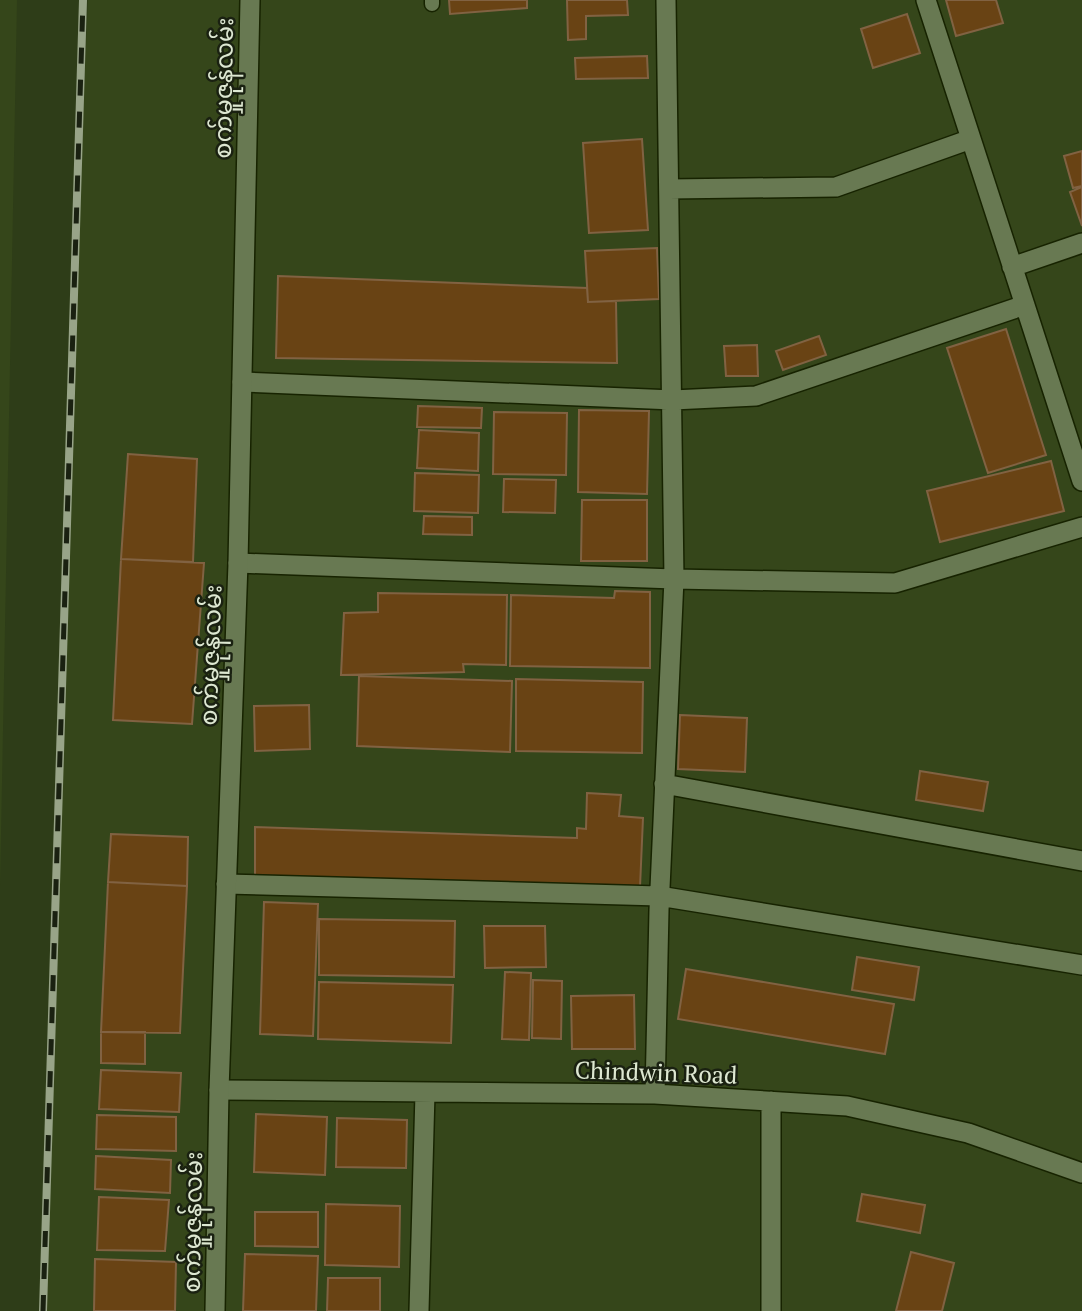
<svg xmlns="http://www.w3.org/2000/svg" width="1082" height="1311" viewBox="0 0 1082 1311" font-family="'PT Serif','Noto Sans Myanmar',serif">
	<rect width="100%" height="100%" fill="#2e3d18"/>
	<path fill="#35461a" d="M0 0H17L0 887Z
		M88 0H1082V1311H43L71 392Z"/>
	<path fill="#694314" stroke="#816242" stroke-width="2" d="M449 0H527V8L450 14Z
		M567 0H627L628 15 586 16V39L568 40Z
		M946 0H996L1003 23 956 36Z
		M907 14 920 53 873 68 861 29Z
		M647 56 648 78 576 79 575 58Z
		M642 139 648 230 589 233 583 143Z
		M1082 151V186L1073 188 1064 156Z
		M1082 187V226L1070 192Z
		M657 248 659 299 588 302 585 251Z
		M278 276 587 288 588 302 616 301 617 363 276 358Z
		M1006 329 1046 455 988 473 947 348Z
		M819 336 826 355 783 370 776 351Z
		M757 345 758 376H726L724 346Z
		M418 406 482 408 481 428 417 427Z
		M579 410 649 411 647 494 578 492Z
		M494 412 567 413 566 475 493 474Z
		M419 430 479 433 478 471 417 468Z
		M128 454 197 459 193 562 121 559Z
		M1051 461 1064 511 940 542 927 491Z
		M415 473 479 475 478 513 414 511Z
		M504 479 556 480 555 513 503 512Z
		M582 500H647V561H581Z
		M424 516 472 517V535L423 534Z
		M121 559 204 563 192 724 113 720Z
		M615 591 650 592V668L510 666 511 595 614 598Z
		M378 593 507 595 506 665 463 664 464 672 341 675 344 613 378 612Z
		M359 676 512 681 510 752 357 746Z
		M516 679 643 682 642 753 516 751Z
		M309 705 310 749 255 751 254 706Z
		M680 715 747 718 745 772 678 769Z
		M920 771 988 782 983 811 916 800Z
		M587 793 621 795 619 816 643 818 640 887 255 879V827L577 838V828L586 829Z
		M111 834 188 837 187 886 108 882Z
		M108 882 187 886 180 1033 101 1032Z
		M264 902 318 904 313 1036 260 1034Z
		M319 919 455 921 454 977 319 975Z
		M484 926H545L546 967 485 968Z
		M857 957 919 967 914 1000 852 990Z
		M686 969 894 1004 885 1054 678 1019Z
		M505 972 531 973 529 1040 502 1039Z
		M533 980 562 981 561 1039 532 1038Z
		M319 982 453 985 451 1043 318 1039Z
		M634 995 635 1049H572L571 996Z
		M101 1032H145V1064L101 1063Z
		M101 1070 181 1073 179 1112 99 1109Z
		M256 1114 327 1117 325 1175 254 1172Z
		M97 1115 176 1117V1151L96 1149Z
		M337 1118 407 1120 406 1168 336 1167Z
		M96 1156 171 1160 170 1193 95 1189Z
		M862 1194 925 1205 920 1233 857 1221Z
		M99 1197 169 1200 165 1251 97 1250Z
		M326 1204 400 1206 399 1267 325 1265Z
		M255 1212H318V1247L255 1246Z
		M911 1252 954 1263 942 1311H896Z
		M245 1254 318 1256 316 1311H243Z
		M95 1259 176 1262 175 1311H94Z
		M328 1278H380V1311H327Z"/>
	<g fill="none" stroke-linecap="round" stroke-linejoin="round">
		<defs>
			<path id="service" d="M432 0V4"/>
			<path id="minor" d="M926 0 1082 481
				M669 189 836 187 971 139
				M1012 267 1082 243
				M242 382 673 400 756 396 1025 305
				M238 563 674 579 895 583 1082 527
				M664 784 1082 861
				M226 884 659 896 1082 965
				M219 1090 655 1094 847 1106 968 1133 1082 1173
				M655 1094 659 910 674 579 666 0
				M771 1101V1311
				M419 1311 425 1093"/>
			<path id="tertiary" d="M215 1311 219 1090 238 563 250 0"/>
		</defs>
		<use href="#service" stroke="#172300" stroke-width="17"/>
		<use href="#minor" stroke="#172300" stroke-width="22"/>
		<use href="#tertiary" stroke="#172300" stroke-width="22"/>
		<use href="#service" stroke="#687952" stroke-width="14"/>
		<use href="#minor" stroke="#687952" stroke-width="19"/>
		<use href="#tertiary" stroke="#687952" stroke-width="19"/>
		<defs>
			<path id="rail" d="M43 1311 83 0"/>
		</defs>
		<use href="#rail" stroke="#98a488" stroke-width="8"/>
		<use href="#rail" stroke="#1a2111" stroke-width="5" stroke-dasharray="16" stroke-linecap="butt"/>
	</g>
	<g text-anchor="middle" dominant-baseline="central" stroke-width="5" stroke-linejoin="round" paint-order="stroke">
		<g font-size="24" fill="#dde7d1" stroke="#1a2111">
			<text transform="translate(223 88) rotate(-89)">စက်မှုဇုန်လမ်း</text>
			<text transform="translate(210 655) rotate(-88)">စက်မှုဇုန်လမ်း</text>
			<text transform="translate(656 1072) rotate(2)">Chindwin Road</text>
			<text transform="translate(192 1222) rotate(-89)">စက်မှုဇုန်လမ်း</text>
		</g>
	</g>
</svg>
